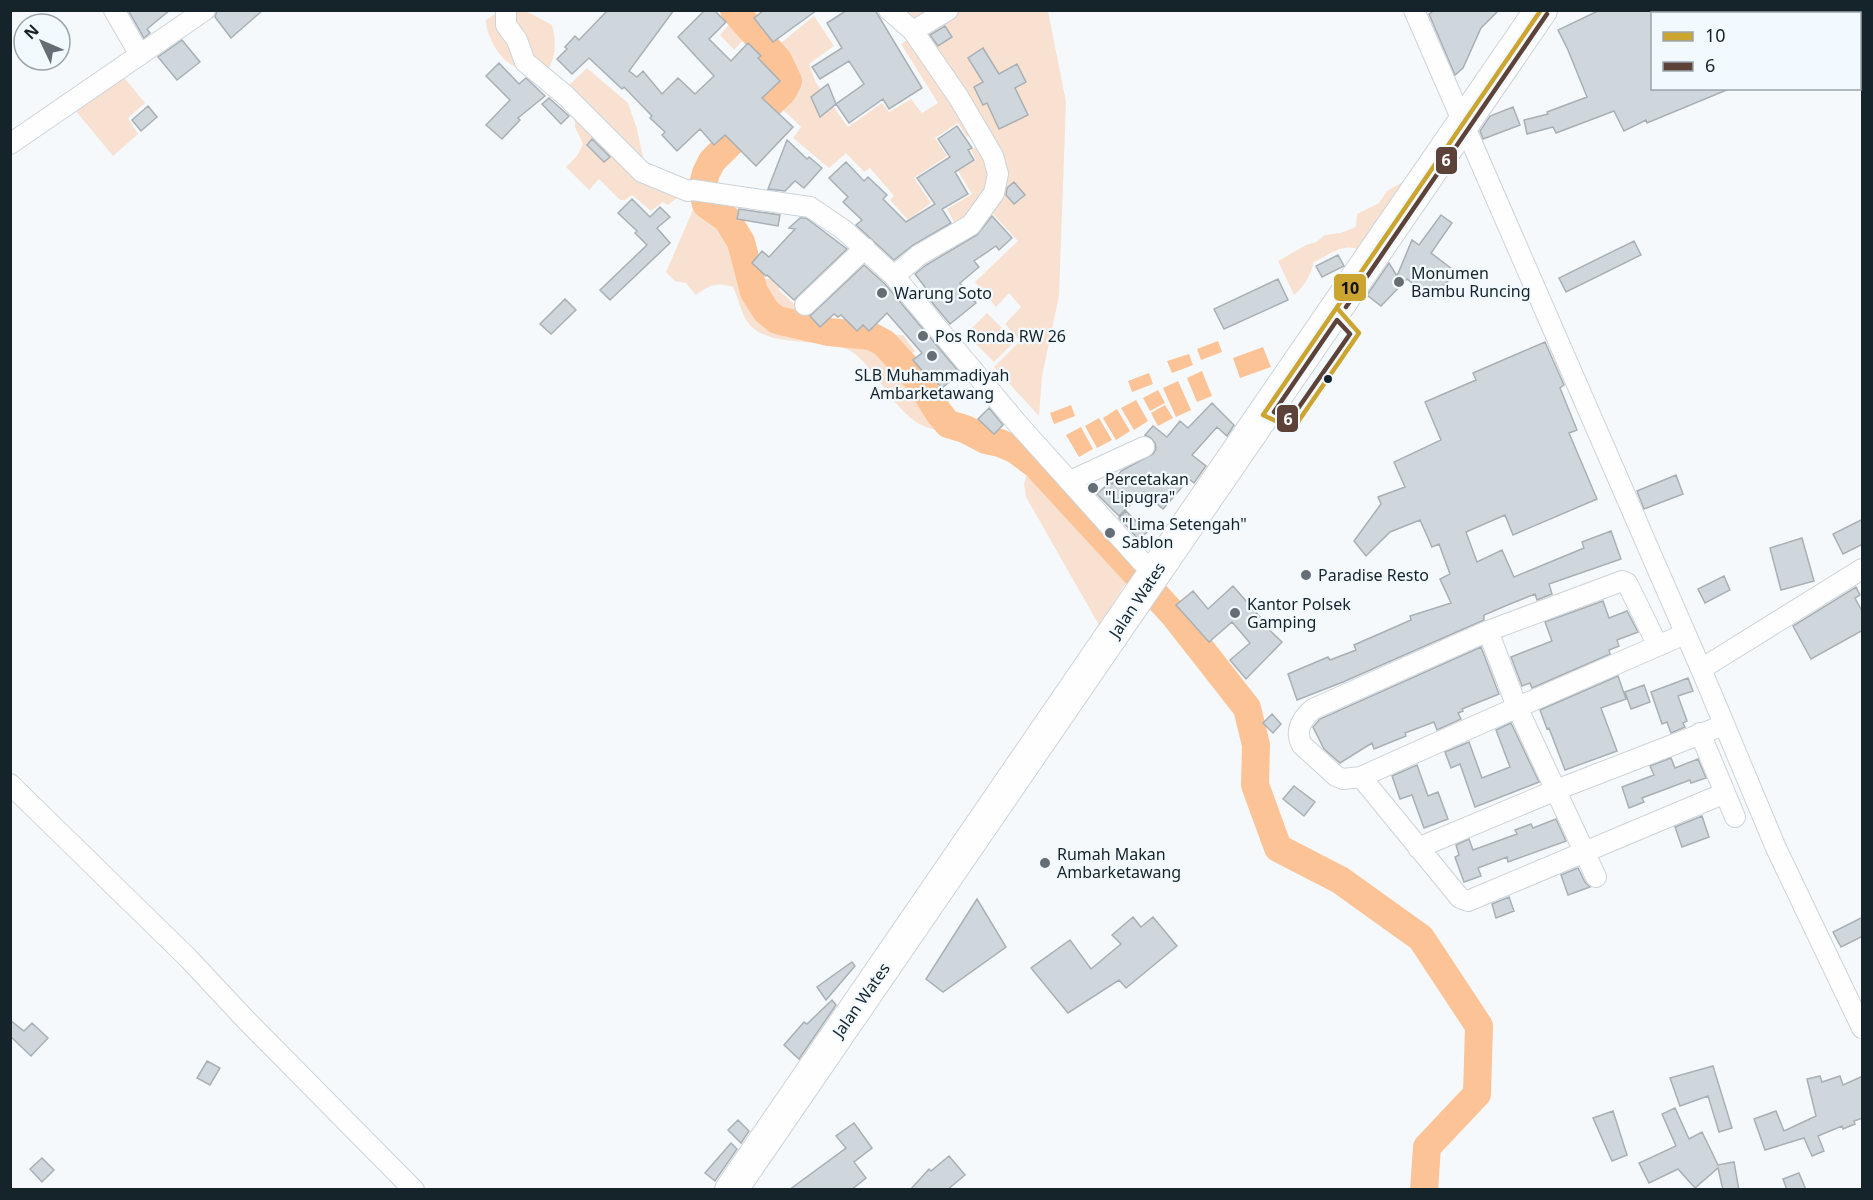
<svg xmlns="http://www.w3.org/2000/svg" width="1873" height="1200" viewBox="0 0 1873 1200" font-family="'Noto Sans',sans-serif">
	<rect width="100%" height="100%" fill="#f6f9fc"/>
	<path fill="#f8e1d1" d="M524 10 552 25C557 44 556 60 544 76 535 72 525 71 516 67 500 61 486 36 486 20L499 11Z
		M721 11H759L749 18 756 26 734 50 720 35 732 21Z
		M907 11H1048L1066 102 1059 296 1042 376 1039 416 994 367 1020 341 1005 324 1021 307 1009 293 996 307 975 282 1018 241 991 212 957 228 947 209 972 194 958 171 976 160 971 150 979 145 973 134 967 137 958 123 935 138 947 156 914 178 931 203 908 220 890 200 894 196 870 168 864 172 846 153 829 168 793 138 801 127 777 104C802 82 792 71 777 46L814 16 834 46 809 64 816 83 848 127 882 103 889 112 911 99 922 113 938 103 901 44 926 28Z
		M587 68 628 103 637 129 644 162 681 195 668 205 663 202 651 211 632 195 625 200H620L599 179 589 190 566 167 577 156 583 144 575 127V117L562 92Z
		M123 76 145 103 128 118 138 134 113 156 75 110Z
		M1406 180 1359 250C1344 242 1327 256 1314 262 1310 276 1305 286 1294 295L1278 261 1306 245 1316 242 1325 235 1340 233 1356 227 1357 214 1379 203 1387 191Z
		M696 203 705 212 724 223 731 232 741 259 765 279 773 278 779 286V290L798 308 787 320C824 331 864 334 903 335L915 351 907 360C928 383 946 398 947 431 942 430 935 430 929 428 905 421 888 392 874 374 867 366 860 357 851 351 823 336 765 350 747 321 741 313 738 297 733 287 716 282 710 285 696 295L686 283 675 281 666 272Z
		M987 313 1015 341 994 362 966 334Z
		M1029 467 1130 577 1099 625 1026 497 1024 484Z"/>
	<path fill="#fcc396" d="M1218 341 1222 352 1201 360 1197 349Z
		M1263 347 1271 367 1240 378 1233 358Z
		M1189 354 1193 365 1172 373 1167 361Z
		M1202 371 1212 396 1197 402 1187 378Z
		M1149 373 1153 384 1132 392 1128 381Z
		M1178 381 1191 410 1176 417 1163 388Z
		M1158 390 1165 403 1150 411 1143 398Z
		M1136 400 1148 421 1134 430 1121 408Z
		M1071 405 1075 416 1054 424 1050 413Z
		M1165 405 1173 418 1158 426 1151 413Z
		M1117 409 1130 431 1116 440 1103 418Z
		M1099 418 1112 440 1097 448 1085 426Z
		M1081 427 1093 449 1079 457 1066 435Z"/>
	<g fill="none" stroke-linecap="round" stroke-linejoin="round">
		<path stroke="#fcc396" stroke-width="28" d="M734 10 778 60 788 81 783 91 712 161 706 173 702 188 706 204 727 219 741 242 754 292 766 311 777 320 829 332 871 336 884 343 918 380 939 413 948 424 965 429 986 440 1000 443 1016 450 1036 465 1175 616 1247 708 1256 745 1255 785 1278 848 1340 880 1421 938 1479 1026 1477 1094 1427 1147 1424 1190"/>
	</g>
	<path fill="#cfd7dd" stroke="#a8b0b5" stroke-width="1.5" d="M128 10H170L147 29 150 33 144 38Z
		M217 10H263L231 38 215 17Z
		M608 10H674L629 71 637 77 643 71 662 94 678 78 695 94 714 76 678 37 705 10H714L726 22 709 39 731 61 748 43 761 56 758 58 780 81 762 98 793 127 756 166 725 135 714 145 700 129 677 151 662 135 665 132 650 118 652 116 624 87 622 89 589 58 572 74 557 59 567 49 565 47 575 36 579 40Z
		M764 10H817L773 42 754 18Z
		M847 10H875L922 88 889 109 883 99 849 123 836 104 864 84 849 61 820 79 812 67 842 48 827 23Z
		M1435 10H1499L1481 28 1463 68 1455 75 1429 14Z
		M1600 10H1653V88L1729 89 1647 123 1646 120 1624 131 1614 111 1556 133 1553 127 1527 134 1524 120 1548 114 1547 112 1587 97 1568 50 1558 30Z
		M945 26 952 37 938 46 930 35Z
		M182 40 200 62 177 80 158 57Z
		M983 48 999 74 1017 64 1026 82 1015 88 1028 115 999 129 987 103 983 105 974 87 983 82 968 58Z
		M499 63 519 84 526 78 545 96 518 118 520 120 502 139 486 125 510 100 486 76Z
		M828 84 836 104 820 117 811 97Z
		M549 98 569 116 561 124 542 104Z
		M148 106 157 117 141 131 132 120Z
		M1513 107 1520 125 1483 139 1480 131 1490 116Z
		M957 126 972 148 968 150 974 160 955 172 968 194 942 209 951 223 913 245 894 260 856 225 862 220 843 202 848 197 829 178 846 162 864 181 868 177 887 195 883 199 906 222 935 204 917 178 950 157 938 139Z
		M592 139 610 157 604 162 587 145Z
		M787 140 807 159 809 157 822 168 804 188 795 181 785 191 768 189Z
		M1014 182 1025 195 1014 204 1006 195 1007 188Z
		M632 199 650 217 660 207 670 217 657 228 670 243 610 300 600 290 647 245 635 233 637 231 618 213Z
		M739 209 780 215 778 226 737 219Z
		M1441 215 1452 223 1431 253 1456 272 1432 299 1407 279 1381 306 1367 295 1389 263 1397 276 1412 240 1419 245Z
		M992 216 1012 238 999 250 996 246 974 261 979 267 960 283 976 303 950 324 925 294 928 291 915 274 926 265 977 235Z
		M800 218H806L847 249 794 300 767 275 766 276 752 263 762 251 769 257 795 229 789 228Z
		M1634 241 1641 255 1566 292 1559 278Z
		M1338 255 1344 266 1322 277 1316 266Z
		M864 265 885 284 960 373 942 388 928 374 926 375 913 360 922 353 887 313 869 331 863 325 857 331 841 315 838 317 834 314 820 327 810 316Z
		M1278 279 1288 300 1224 329 1214 309Z
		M565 299 576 310 551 334 540 324Z
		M1545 342 1564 385 1560 388 1577 430 1569 433 1597 499 1513 535 1505 515 1466 532 1477 562 1502 550 1514 577 1584 548 1582 542 1611 531 1621 559 1549 584 1552 594 1537 600 1535 594 1510 604 1484 615V620L1343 682 1297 700 1288 674 1328 657 1330 660 1356 650 1354 645 1411 620 1410 616 1451 603 1440 579 1450 574 1439 544 1432 547 1420 520 1390 532 1366 556 1354 541 1381 504 1378 497 1405 487 1394 462 1441 440 1425 402 1476 380 1473 373Z
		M1212 403 1234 425 1227 436 1217 427 1192 455 1206 466 1194 483 1189 479 1163 509 1143 492 1119 516 1097 494 1110 482 1112 484 1121 471 1153 454 1156 449 1155 443 1151 438 1145 435 1153 426 1167 437 1180 421 1188 428Z
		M989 408 1003 425 994 434 978 419Z
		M1676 475 1683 494 1644 509 1637 491Z
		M1126 511 1147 532 1139 540 1119 518Z
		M1863 519V544L1843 554 1833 534Z
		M1802 538 1814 581 1781 590 1770 548Z
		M1724 576 1730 590 1705 603 1698 589Z
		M1233 586 1260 617 1258 619 1282 642 1246 679 1230 660 1250 643 1232 622 1209 642 1176 605 1193 591 1208 609Z
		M1856 587 1860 595 1855 598 1863 613V630L1811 659 1793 626Z
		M1603 601 1609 618 1627 611 1638 632 1617 640 1619 646 1609 650 1610 654 1532 688 1530 683 1522 686 1511 657 1552 641 1545 622Z
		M1481 647 1499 694 1462 709 1463 711 1458 713 1461 719 1437 730 1434 722 1405 733 1406 736 1374 749 1372 743 1340 763 1324 749 1313 727 1320 719Z
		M1618 676 1626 699 1601 708 1617 751 1565 770 1549 728 1547 729 1540 710Z
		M1688 678 1693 691 1678 696 1687 721 1683 723 1685 727 1671 733 1667 722 1662 724 1651 692Z
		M1644 685 1650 702 1631 709 1625 692Z
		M1272 714 1281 724 1273 733 1263 723Z
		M1511 723 1539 782 1475 807 1460 764 1451 768 1445 752 1469 742 1482 778 1510 767 1496 730Z
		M1671 758 1675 768 1698 759 1706 778 1691 783 1690 780 1642 798 1644 802 1629 808 1622 787 1654 775 1650 766Z
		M1417 765 1428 796 1438 792 1448 819 1424 828 1412 795 1400 799 1392 776Z
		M1294 786 1315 802 1304 816 1283 799Z
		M1702 816 1709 837 1682 847 1675 827Z
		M1556 819 1566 841 1508 862 1507 857 1478 868 1481 876 1464 882 1455 857 1459 855 1456 845 1469 839 1473 850 1517 834 1515 830 1531 824 1533 828Z
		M1578 868 1585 882 1590 887 1568 895 1561 875Z
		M1509 897 1514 911 1496 918 1492 904Z
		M977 899 1006 947 943 992 926 979Z
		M1133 917 1141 927 1153 917 1177 946 1126 988 1119 980 1068 1013 1031 968 1070 940 1091 969 1121 944 1112 935Z
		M1863 917V936L1841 947 1833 932Z
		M852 962 855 966 826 1000 817 987Z
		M832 1000 836 1005 799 1059 784 1045 804 1022 807 1024Z
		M10 1020 24 1031 32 1023 48 1038 31 1056 10 1036Z
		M207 1061 220 1068 210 1085 197 1078Z
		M1713 1066 1732 1128 1719 1132 1708 1096 1680 1106 1670 1078Z
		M1820 1076 1822 1082 1840 1076 1843 1085 1863 1076V1118L1854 1121 1855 1124 1843 1129 1842 1126 1818 1136 1824 1151 1812 1156 1804 1138 1765 1150 1754 1119 1776 1111 1784 1131 1816 1116 1807 1079Z
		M1675 1108 1689 1139 1702 1132 1718 1165 1734 1162 1739 1190H1723L1718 1168 1695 1188 1678 1169 1649 1183 1639 1163 1676 1146 1662 1114Z
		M1613 1111 1627 1155 1612 1161 1593 1118Z
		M738 1120 749 1131 741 1143 728 1130Z
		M854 1123 872 1148 854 1162 866 1178 851 1190H789L846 1148 836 1136Z
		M731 1143 737 1149 715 1181 705 1173Z
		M949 1156 965 1175 947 1190H910L929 1169 931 1171Z
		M42 1158 54 1170 42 1182 30 1169Z
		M1799 1173 1806 1190H1787L1783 1179Z"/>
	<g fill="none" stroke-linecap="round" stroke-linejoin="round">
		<defs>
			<path id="minor" d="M114 10 140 55
				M506 10V25L517 40 525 62 565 95 642 172 688 191 693 190 810 207 844 230 894 276 1017 423 1143 563 1156 572
				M889 10 913 31 959 98 993 156 998 174 994 193 971 225 919 255 894 276
				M1414 10 1701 669 1776 848 1862 1028
				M913 31 948 10
				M10 144 205 10
				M805 305 865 248
				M1070 481 1144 447
				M1488 631 1517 707 1596 877
				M1658 646 1627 583 1622 581 1488 631 1313 709C1302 719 1294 730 1302 745L1336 776 1343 779 1361 777C1469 728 1577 681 1685 634
				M1701 669 1862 569
				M1700 733 1735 817
				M1361 777 1460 898 1468 901 1725 793
				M10 784 189 959 247 1021 414 1190
				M1418 848 1556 790 1724 725"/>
			<path id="trunk" d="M731 1190 1541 10"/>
		</defs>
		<use href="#minor" stroke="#ccd4d9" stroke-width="22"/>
		<use href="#trunk" stroke="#ccd4d9" stroke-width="34"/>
		<use href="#minor" stroke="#fefeff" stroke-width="20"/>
		<use href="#trunk" stroke="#fefeff" stroke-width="32"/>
		<defs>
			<path id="bus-1" d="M1337 308 1359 333 1293 429 1263 415 1541 10"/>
			<path id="bus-2" d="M1346 307 1547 14
				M1337 320 1350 334 1290 420 1274 412Z"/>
		</defs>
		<use href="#bus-1" stroke="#f3faff" stroke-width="9"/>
		<use href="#bus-2" stroke="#f3faff" stroke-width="9"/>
		<use href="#bus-1" stroke="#cba52f" stroke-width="4.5"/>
		<use href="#bus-2" stroke="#5c4238" stroke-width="4.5"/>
	</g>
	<g fill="#646e74" stroke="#f3faff" stroke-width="2">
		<circle cx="1399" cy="282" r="6"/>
		<circle cx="882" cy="293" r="6"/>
		<circle cx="923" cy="336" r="6"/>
		<circle cx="932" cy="356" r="6"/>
		<circle cx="1093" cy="488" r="6"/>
		<circle cx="1110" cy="533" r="6"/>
		<circle cx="1306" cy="575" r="6"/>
		<circle cx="1235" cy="613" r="6"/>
		<circle cx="1045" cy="863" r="6"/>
	</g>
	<circle fill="#15232b" stroke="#f3faff" stroke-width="2" cx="1328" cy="379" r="5"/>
	<g text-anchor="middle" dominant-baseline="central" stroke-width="4.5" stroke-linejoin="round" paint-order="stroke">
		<g font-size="16" fill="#15232b" stroke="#f3faff" text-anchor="start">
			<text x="1411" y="273">Monumen<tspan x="1411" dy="18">Bambu Runcing</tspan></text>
			<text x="894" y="293">Warung Soto</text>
			<text x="935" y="336">Pos Ronda RW 26</text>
			<text x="932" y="375" text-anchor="middle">SLB Muhammadiyah<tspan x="932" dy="18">Ambarketawang</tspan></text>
			<text x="1105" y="479">Percetakan<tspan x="1105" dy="18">"Lipugra"</tspan></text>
			<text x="1122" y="524">"Lima Setengah"<tspan x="1122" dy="18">Sablon</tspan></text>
			<text x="1318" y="575">Paradise Resto</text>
			<text x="1247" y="604">Kantor Polsek<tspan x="1247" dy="18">Gamping</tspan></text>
			<text x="1057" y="854">Rumah Makan<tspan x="1057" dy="18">Ambarketawang</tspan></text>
		</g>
		<g font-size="16" fill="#15232b" stroke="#f3faff">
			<text transform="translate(1137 600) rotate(-56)">Jalan Wates</text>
			<text transform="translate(861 1000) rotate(-55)">Jalan Wates</text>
		</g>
	</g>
	<g stroke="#f3faff" stroke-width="2">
		<rect x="1435" y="146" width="23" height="29" rx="6" fill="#5c4238"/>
		<rect x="1333" y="273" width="34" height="29" rx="6" fill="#cba52f"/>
		<rect x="1276" y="404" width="23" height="29" rx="6" fill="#5c4238"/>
	</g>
	<g font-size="16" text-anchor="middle" font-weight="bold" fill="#fff">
		<text x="1446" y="166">6</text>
		<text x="1288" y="425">6</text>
	</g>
	<g font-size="16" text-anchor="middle" font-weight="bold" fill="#111">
		<text x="1350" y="294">10</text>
	</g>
	<rect width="1873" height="1200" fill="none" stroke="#15232b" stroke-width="24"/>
	<rect x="1651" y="12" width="210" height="78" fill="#f3faff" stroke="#9aa4aa" stroke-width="1.5"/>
	<rect x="1663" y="32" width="30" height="9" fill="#cba52f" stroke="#9aa4aa" stroke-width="1.5"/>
	<text x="1705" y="42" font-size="18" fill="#15232b">10</text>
	<rect x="1663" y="62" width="30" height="9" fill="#5c4238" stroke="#9aa4aa" stroke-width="1.5"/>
	<text x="1705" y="72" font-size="18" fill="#15232b">6</text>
	<g transform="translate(42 42) rotate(314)"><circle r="28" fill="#f3faff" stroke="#9aa4aa" stroke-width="1.5"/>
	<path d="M0-4.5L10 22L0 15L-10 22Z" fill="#646e74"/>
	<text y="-9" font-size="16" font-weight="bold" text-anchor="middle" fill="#15232b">N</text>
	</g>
</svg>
